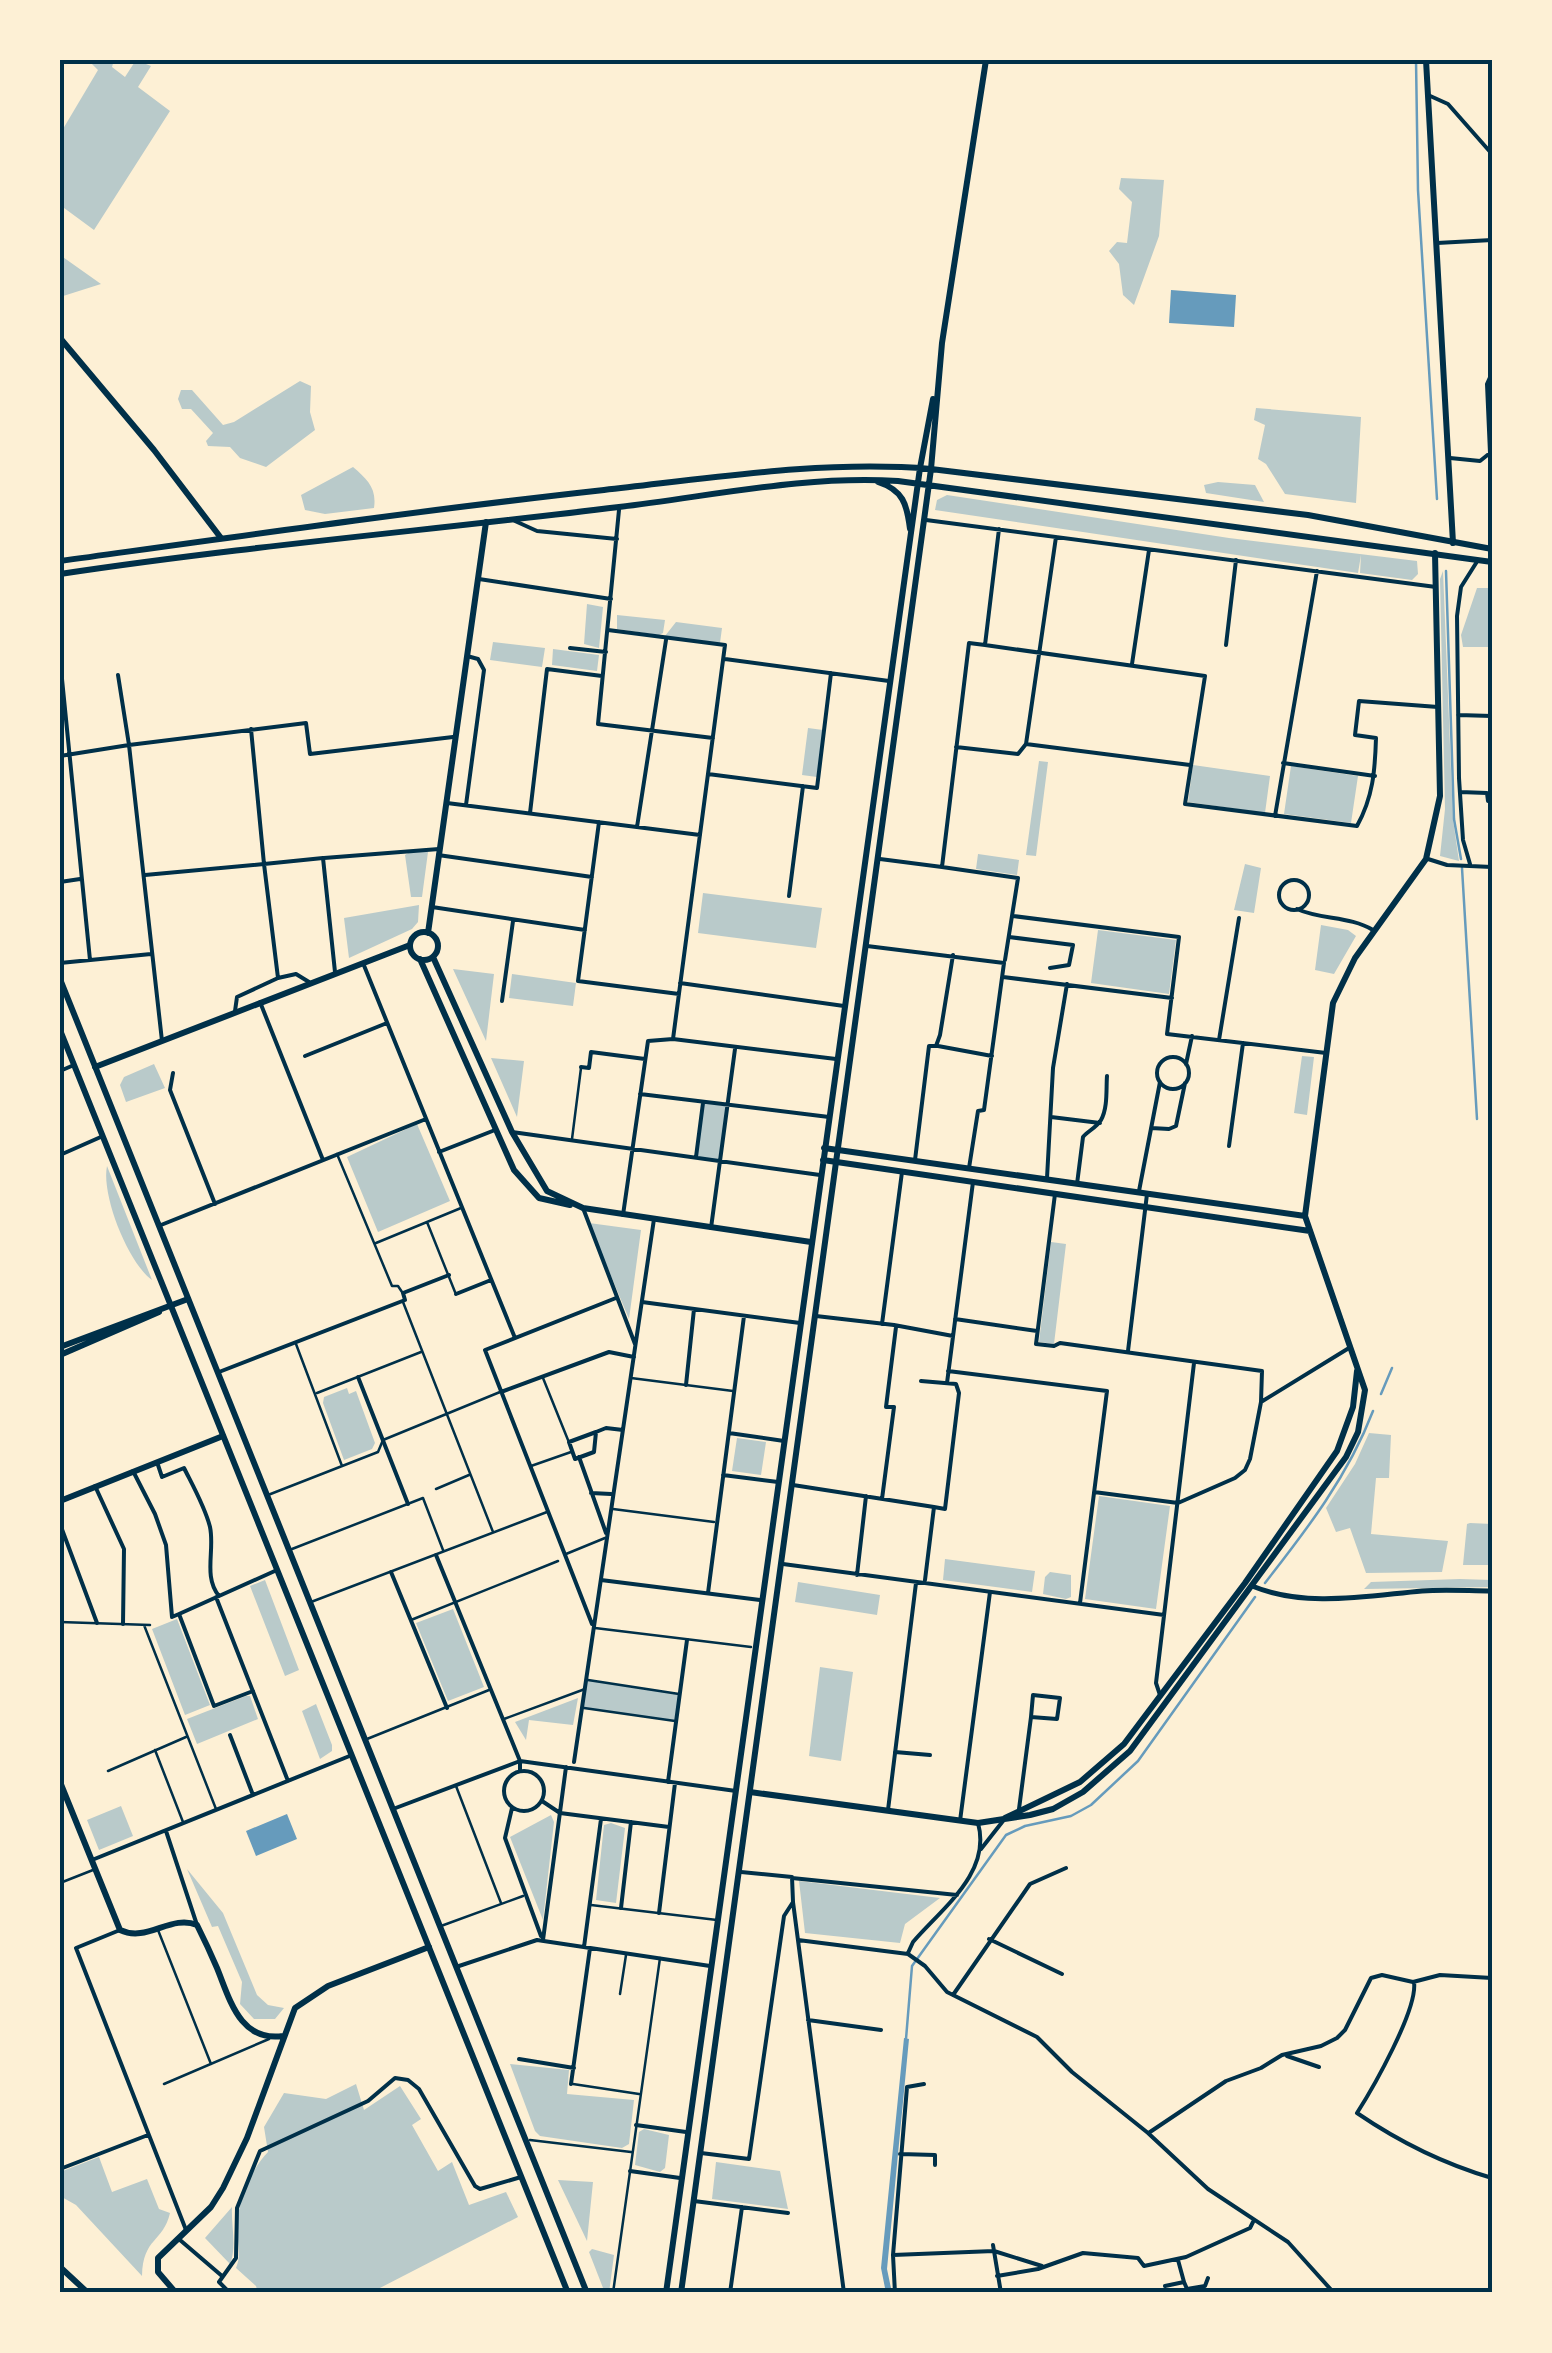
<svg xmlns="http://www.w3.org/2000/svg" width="1552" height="2353" viewBox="0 0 1552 2353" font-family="Cabin,sans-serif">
	<rect width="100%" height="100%" fill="#fdf0d5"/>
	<path fill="#b9caca" d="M88 60H114L112 67 125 77 136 60 151 66 138 87 170 111 94 230 60 205V134L98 70Z
		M1121 178 1164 180 1159 236 1134 305 1123 295 1119 264 1109 251 1117 242 1127 243 1132 202 1119 189Z
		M60 255 101 284 60 297Z
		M300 381 311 386 310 412 315 430 266 467 240 458 230 447 208 446 206 441 213 433 191 409H182L178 399 181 390H192L223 425 234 422Z
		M1256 408 1361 417 1356 503 1285 494 1266 464 1258 459 1265 425 1254 420Z
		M353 467C367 479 377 488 374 508L325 514 305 510 301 495Z
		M1218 482 1255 485 1264 502 1206 493 1204 485Z
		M947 495 1229 538 1417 561 1418 574 1412 580 1360 573 1361 555 1358 573 935 510 937 500Z
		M1443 571 1453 820 1459 861 1440 856 1445 809 1440 579Z
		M1477 588H1492V647H1463L1461 635Z
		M587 604 603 607 599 648 584 644Z
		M617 615 665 620 663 633 659 635 617 629Z
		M676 622 722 628 720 643 665 636Z
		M493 642 545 648 542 667 490 660Z
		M553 649 599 655 597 671 552 665Z
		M808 728 823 730 817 777 802 775Z
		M1039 761 1048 762 1036 856 1026 855Z
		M1193 765 1270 776 1265 813 1188 802Z
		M1291 766 1358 776 1351 823 1284 814Z
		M410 852H428L422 897H411L405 855Z
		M978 854 1019 860 1017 875 976 869Z
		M1245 864 1261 868 1254 913 1234 910Z
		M703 893 822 908 816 948 698 933Z
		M419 905 418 922 412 929 349 958 344 918Z
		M1321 925 1348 930 1356 936 1334 974 1315 970Z
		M1098 930 1176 940 1169 994 1091 983Z
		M453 969 494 974 486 1041Z
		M512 974 576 983 573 1006 509 998Z
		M1302 1056 1314 1057 1307 1115 1294 1113Z
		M491 1058 524 1061 517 1117Z
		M154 1064 165 1088 126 1102 120 1085 124 1077Z
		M703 1103 727 1106 720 1161 696 1158Z
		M417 1124 450 1201 378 1232 347 1157Z
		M107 1166 152 1280C128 1263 101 1195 107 1166Z
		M589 1223 641 1230 629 1319Z
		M1051 1242 1066 1244 1054 1344 1039 1342Z
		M347 1388 349 1394 356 1391 375 1443 372 1449 344 1460 323 1403 324 1397Z
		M1369 1433 1391 1435 1389 1478H1376L1371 1534 1448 1541 1442 1572 1366 1573 1350 1528 1336 1532 1326 1508 1355 1464Z
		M737 1438 766 1442 761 1475 732 1471Z
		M1099 1496 1170 1506 1156 1609 1085 1599Z
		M1470 1523 1492 1524V1565H1463L1467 1524Z
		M945 1559 1035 1571 1032 1592 943 1580Z
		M1050 1572 1071 1575V1597L1066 1599 1043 1594 1045 1577Z
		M1460 1579 1492 1580V1587L1364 1589 1371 1582Z
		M265 1580 299 1670 285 1676 250 1586Z
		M798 1582 880 1595 877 1615 795 1602Z
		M453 1609 484 1687 448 1701 416 1623Z
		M177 1619 210 1705 185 1715 152 1629Z
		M820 1667 853 1672 841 1761 809 1756Z
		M586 1679 680 1694 676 1721 582 1708Z
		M246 1696H250L258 1719 197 1744 187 1719Z
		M578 1698 573 1725 529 1720 526 1740 515 1722Z
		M316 1704 332 1745V1751L320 1759 302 1711Z
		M121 1806 133 1836 99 1850 87 1820Z
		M551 1815 554 1822 543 1920 510 1837Z
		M611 1823 625 1828 616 1903 596 1900 604 1825Z
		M187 1869 223 1913 257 1995 268 2005 284 2008 275 2019H254L240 2004 242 1982 218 1926 212 1927Z
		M799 1881 940 1898 905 1924 900 1943 805 1933Z
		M510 2064 569 2070 567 2094 634 2100 629 2144 622 2148 540 2136 535 2131Z
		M356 2084 364 2110 400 2086 421 2119 412 2125 438 2171 452 2162 469 2205 506 2192 518 2217 376 2290 377 2293H258L256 2286 236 2268C242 2254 237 2242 237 2227 237 2202 252 2168 268 2152L264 2127 284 2093 326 2099Z
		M644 2129 669 2135 665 2168 660 2172 635 2165 639 2132Z
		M99 2157 112 2192 147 2179 159 2209 170 2213C163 2243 143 2237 142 2276L76 2205 60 2196V2172Z
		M716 2162 780 2171 788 2209 712 2199Z
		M558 2180 593 2182 587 2241Z
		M232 2207C231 2225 237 2248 230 2264L205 2238Z
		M592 2249 614 2255 609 2293H605L589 2252Z"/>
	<path fill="#669bbc" d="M1171 290 1236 295 1234 327 1169 323Z
		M287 1814 297 1839 256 1856 246 1831Z
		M904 2038 909 2039 887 2269 892 2293H886L881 2268Z"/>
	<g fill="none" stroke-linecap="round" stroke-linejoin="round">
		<path stroke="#669bbc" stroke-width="2.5" d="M1416 60 1418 190 1437 499
			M1446 571 1454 819 1461 859
			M1462 868 1477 1119
			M1381 1394 1392 1368
			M1265 1583C1308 1528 1348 1476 1373 1411
			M906 2039 912 1966 1006 1835 1025 1826 1071 1816 1091 1805 1138 1761 1255 1597"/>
		<path stroke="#003049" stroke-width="2.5" d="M572 1139 581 1068
			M337 1154 392 1286H398L402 1292
			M427 1222 455 1292
			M376 1243 461 1208
			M403 1302 493 1532
			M296 1344 342 1466
			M543 1378 568 1440
			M631 1378 733 1391
			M317 1393 421 1352
			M531 1466 571 1452
			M436 1489 469 1475
			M268 1495 378 1452 383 1440 500 1392
			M613 1509 714 1522
			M292 1549 423 1498 443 1550
			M566 1554 605 1538
			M311 1602 547 1512
			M411 1620 558 1561
			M60 1622 150 1625
			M144 1625 216 1809
			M595 1628 751 1647
			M588 1680 679 1694
			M584 1708 675 1721
			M504 1719 585 1689
			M367 1739 489 1690
			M155 1750 183 1822
			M108 1771 186 1737
			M456 1786 501 1903
			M60 1883 93 1870
			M591 1905 717 1920
			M441 1926 523 1896
			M158 1930 211 2064
			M620 1994 626 1955
			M164 2084 269 2039
			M573 2084 639 2094
			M530 2140 631 2152
			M613 2293 660 1958"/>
		<path stroke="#003049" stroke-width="4" d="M1428 95 1448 104 1492 154
			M1437 243 1492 240
			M1450 458 1480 461 1490 453 1487 384 1492 373
			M619 510 598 724 713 738
			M926 520 1436 587
			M515 521 537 531 617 539
			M479 579 611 599
			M608 630 725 645 673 1039
			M985 645 1205 676 1185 804 1357 826C1373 797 1375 771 1376 738L1355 735 1359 701 1438 707
			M1226 645 1236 560
			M570 648 606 652
			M60 659 90 960
			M725 659 889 681
			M1132 664 1149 550
			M118 675 129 745 306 723 310 754 453 737
			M1458 715 1492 716
			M1026 744 1190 765
			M956 747 1018 754 1026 744 1056 537
			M60 756 129 745 162 1041
			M1283 763 1375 776
			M708 774 817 788 831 673
			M1460 792 1487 793 1488 801 1492 800
			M447 803 700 835
			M466 805 484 670 478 659 467 656
			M530 813 547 669 602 676
			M1275 816 1317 571
			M599 822 578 981 679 994
			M637 827 666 640
			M438 855 592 877
			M324 858 439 849
			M880 859 942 867 969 643 985 645 999 529
			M1428 859 1447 865 1492 867
			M1470 864 1463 840 1459 778 1457 616 1461 587 1478 560
			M942 867 1018 878 1005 960
			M145 875 264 864 251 729
			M1279 895a15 15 0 1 1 30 0a15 15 0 1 1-30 0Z
			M60 882 80 879
			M789 896 803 786
			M432 907 585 930
			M1297 909C1321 920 1350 916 1373 930
			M1013 916 1179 937 1167 1034 1326 1053
			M1009 937 1073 945 1069 965 1050 968
			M867 946 1004 963 984 1110 978 1111 969 1168
			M60 963 151 954
			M363 963 515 1338
			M1003 977 1172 998
			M309 982 296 974 278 978 264 864 323 858 335 972
			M680 983 844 1006
			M502 1001 513 921
			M260 1002 323 1160
			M235 1011 237 997 278 978
			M1219 1040 1239 918
			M938 1046 992 1056
			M305 1056 387 1023
			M1157 1073a16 16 0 1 1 32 0a16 16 0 1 1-32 0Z
			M1186 1064 1192 1036
			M581 1067 589 1068 591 1052 645 1059
			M60 1071 74 1065
			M173 1073 170 1090 215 1204
			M640 1094 829 1117
			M1051 1117 1100 1123
			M1151 1128 1169 1129 1176 1126 1185 1083
			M512 1132 820 1175
			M1229 1146 1243 1043
			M439 1152 495 1130
			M60 1155 103 1136
			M696 1157 703 1103
			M915 1160 929 1046H936L940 1035 953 955
			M1047 1178 1053 1068 1067 984
			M1077 1184 1083 1137C1088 1131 1097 1127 1101 1120 1108 1108 1106 1088 1107 1076
			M1139 1191 1160 1082
			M1055 1194 1036 1344 1054 1346 1060 1343 1262 1371 1261 1402 1349 1348
			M583 1208 635 1344
			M623 1215 648 1041 673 1039 836 1059
			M161 1225 426 1119
			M711 1228 735 1049
			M456 1294 491 1280
			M642 1302 800 1323
			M816 1316 894 1325 953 1336
			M955 1319 1037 1331
			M882 1324 902 1172
			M1128 1351 1147 1194
			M948 1371 1107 1391 1080 1603
			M219 1372 405 1300 403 1293 449 1275
			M358 1377 408 1504
			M921 1381 956 1384 959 1393 945 1509 934 1507 925 1580
			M947 1383 973 1182
			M686 1385 694 1309
			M501 1392 609 1352 634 1357
			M596 1432 594 1452 575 1459 569 1442Z
			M596 1432 606 1428 623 1430
			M729 1433 784 1441
			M579 1457 606 1533
			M157 1462 162 1477 184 1468C193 1486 205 1507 210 1527 215 1550 203 1577 219 1596
			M133 1471 155 1514 166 1545 172 1617 179 1614 214 1706 253 1691
			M723 1475 778 1482
			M793 1485 934 1507
			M95 1486 124 1549 123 1624
			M1094 1492 1178 1503 1235 1478 1245 1470 1250 1459 1261 1402
			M591 1493 611 1494
			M882 1499 894 1407H886L896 1327
			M60 1524 97 1623
			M436 1555 520 1761V1771
			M783 1564 1164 1615
			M391 1572 447 1708
			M857 1575 866 1496
			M601 1580 760 1600
			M708 1593 744 1316
			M216 1597 288 1781
			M179 1614 277 1570
			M592 1624 485 1350 616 1298
			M1033 1695 1060 1698 1057 1719 1031 1717Z
			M1160 1695 1156 1683 1194 1363
			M230 1735 253 1795
			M895 1752 930 1755
			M574 1762 654 1219
			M504 1791a20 20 0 1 1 40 0a20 20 0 1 1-40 0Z
			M668 1782 687 1640
			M542 1801 560 1813 669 1827
			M512 1808 505 1838 541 1936
			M393 1809 520 1761 736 1791
			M1019 1809 1031 1717
			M888 1810 916 1583
			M960 1821 990 1592
			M166 1831 197 1925
			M981 1849 1003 1821
			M92 1860 352 1755
			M741 1872 792 1877 793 1902 844 2293
			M792 1878 957 1895
			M621 1908 631 1822
			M659 1913 675 1783
			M120 1930 76 1948 186 2230
			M989 1939 1062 1974
			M543 1940 566 1767
			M798 1940 908 1954 925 1966 947 1992 1037 2037 1072 2072 1148 2133 1208 2189 1288 2242 1334 2293
			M584 1947 601 1819
			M908 1953 913 1942C941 1909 992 1873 978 1823
			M456 1967 537 1940 710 1966
			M1414 1982C1418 2009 1373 2088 1357 2113 1398 2141 1444 2164 1492 2178
			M953 1995 1030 1884 1066 1868
			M808 2020 881 2030
			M1287 2056 1319 2067
			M519 2059 574 2068
			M571 2084 590 1948
			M636 2125 686 2132
			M1150 2132 1226 2081 1261 2068 1282 2055 1321 2046 1337 2038 1345 2030 1371 1978 1382 1975 1413 1982 1440 1975 1492 1978
			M701 2153 749 2159 784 1916 793 1902
			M900 2154 935 2155V2165
			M60 2169 148 2135
			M630 2171 680 2178
			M694 2201 788 2213
			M180 2240 222 2276
			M993 2245 1001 2293
			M893 2255 907 2087 924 2084
			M997 2276 1038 2269 1083 2253 1138 2258 1144 2266 1186 2257 1250 2228 1253 2222
			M1184 2282 1187 2289 1205 2286 1208 2278
			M1165 2286 1184 2282 1178 2260
			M230 2293 219 2282 236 2258 237 2208 260 2151 368 2101 395 2078 408 2080 419 2089 475 2186 480 2189 521 2177
			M730 2293 742 2207
			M895 2293 893 2255 994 2251 1042 2266"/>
		<path stroke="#003049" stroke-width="5" d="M1252 1586C1306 1608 1366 1596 1422 1591 1445 1589 1469 1591 1492 1591"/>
		<path stroke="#003049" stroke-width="6" d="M1426 60 1453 543
			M60 338 154 450 221 538
			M920 468 933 399
			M931 469 942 343 986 60
			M410 946a14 14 0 1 1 28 0a14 14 0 1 1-28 0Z
			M428 933 486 522
			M433 957 512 1132 547 1191 583 1208 811 1242
			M420 959 514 1170 539 1198 570 1205
			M95 1067 410 945
			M824 1148 1305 1216
			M823 1160 1310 1231
			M60 1347 188 1299
			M60 1355 159 1312
			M60 1501 223 1436
			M60 1782 120 1930C147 1943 171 1914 197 1925 204 1939 211 1954 217 1968 230 2000 240 2042 283 2036
			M750 1792 978 1823 1030 1815 1053 1809 1083 1792 1130 1751 1346 1457 1358 1432 1365 1390 1305 1216 1333 1003 1355 958 1426 859 1440 796 1435 553
			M1005 1818 1080 1782 1124 1744 1245 1583 1337 1451 1353 1407 1357 1371
			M60 2267 88 2293
			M176 2293 158 2272V2258L211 2207 223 2188 247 2138 295 2008 328 1986 429 1947"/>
		<path stroke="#003049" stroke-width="6" d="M878 482C903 490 907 504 910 529
			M60 561C241 536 423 510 604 490 712 478 823 460 931 469L1308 515 1492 549
			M60 574C246 546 433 530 619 507 712 496 805 475 898 481L1492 562
			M60 979 587 2293
			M60 1030 568 2293
			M666 2293 920 468
			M681 2293 931 469"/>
	</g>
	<rect width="1552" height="2353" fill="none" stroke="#fdf0d5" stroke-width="125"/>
	<rect x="62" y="62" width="1428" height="2228" fill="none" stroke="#003049" stroke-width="4"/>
</svg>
